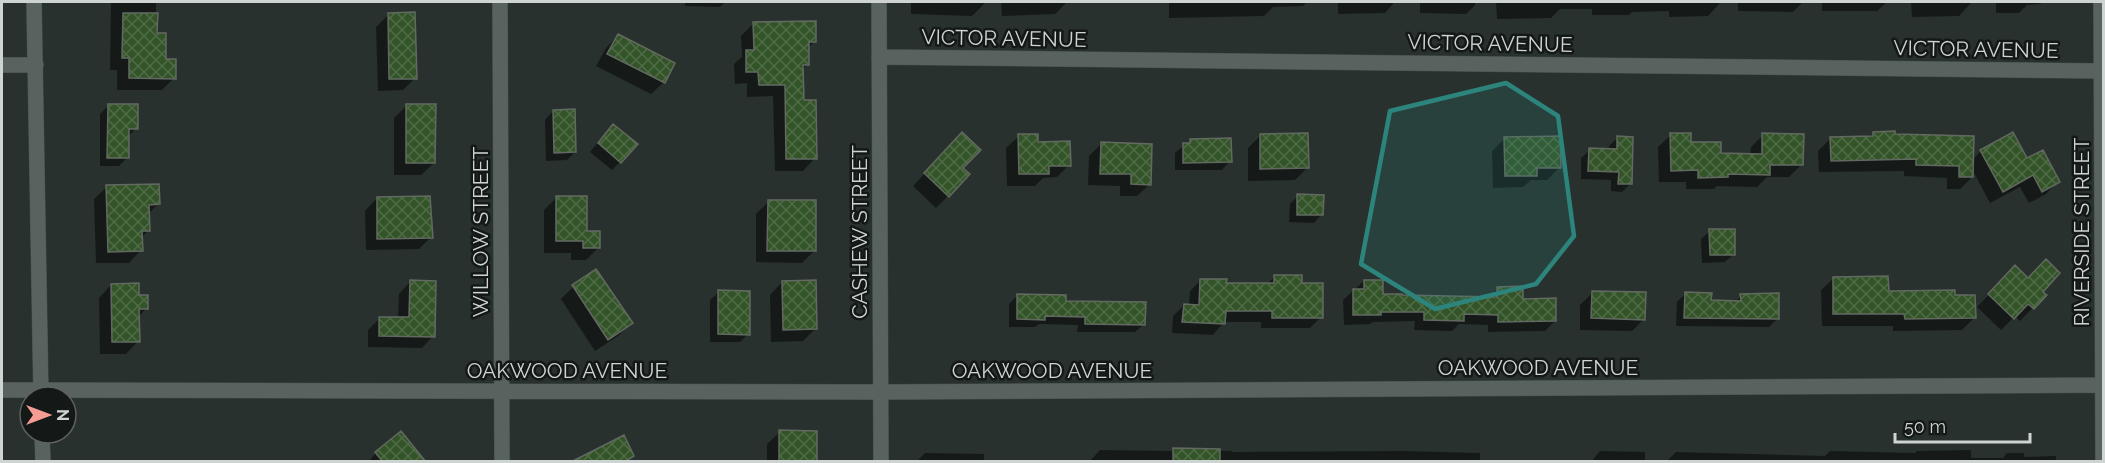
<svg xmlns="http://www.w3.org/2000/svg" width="2105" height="463" viewBox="0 0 2105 463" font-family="Raleway,sans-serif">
	<defs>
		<pattern id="building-cross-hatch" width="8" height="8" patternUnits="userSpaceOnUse" patternTransform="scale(1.5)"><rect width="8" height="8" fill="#335428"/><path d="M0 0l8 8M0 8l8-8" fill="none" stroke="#4f6c46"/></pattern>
	</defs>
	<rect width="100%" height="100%" fill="#28312d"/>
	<path fill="#0007" d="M109 2H156V35L164 61 174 78 162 90H117V70H110L111 2Z
		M685 2H725L720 7 685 6Z
		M911 2H984V4L972 16 911 14Z
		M1001 2H1067L1055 14 1002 16Z
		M1169 2H1307L1303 6 1273 7 1264 16 1169 18Z
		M1338 2H1393V4L1385 13 1338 14Z
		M1420 2H1475V5L1466 14 1420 13Z
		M1496 2H1720V3L1708 16 1669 17V11L1632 12 1629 15H1592V9H1560L1551 18 1497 19Z
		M1738 2H1803L1793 12 1738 11Z
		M1822 2H1887L1877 11H1822Z
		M1911 2H1971V3L1959 16 1912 17Z
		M1996 2H2043L2040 4 2027 5 2019 13H1996Z
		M389 14 415 78 403 90 378 91 376 27Z
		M753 24 815 41 807 49 808 64 802 70V101L815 158 803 171H775L773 96 747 97V83L735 84 734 64 742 57 741 36Z
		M618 36 664 82 651 94 596 66 606 48Z
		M109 105 136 128 128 137 127 158 119 166H100V114Z
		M406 106 434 163 421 175H394V118Z
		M553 111 575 152 567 160 546 161 545 120Z
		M1873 133 1894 135 1972 160 1981 151 2027 160 2058 181 2046 194 2029 203 2020 187 1990 203 1972 169V177L1960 189H1947V178L1904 176V171L1819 172 1818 151 1831 138H1869Z
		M605 134 620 162 612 170 590 152Z
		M1671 135 1720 155 1750 156 1751 147 1763 135 1802 164 1789 177H1767L1757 187 1717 186 1714 189H1686V182H1659L1658 147Z
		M1019 136 1037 143 1069 165 1057 177 1043 178 1035 186H1007L1006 148Z
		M1260 136 1307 168 1295 180 1248 181V148Z
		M1505 138 1560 167 1547 180H1531L1523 187 1493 188 1492 151Z
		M1617 138 1631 183 1622 192 1611 191V180L1581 179V158L1590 150H1609V146Z
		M1191 140 1230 161 1222 170H1175V153Z
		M1101 144 1150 184 1137 196H1120V186L1088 185 1089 156Z
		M950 147 961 168 948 196 936 208 913 186Z
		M107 187 158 204 148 214 149 230 141 238V250L129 263H96L94 199Z
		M1298 196 1322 214 1314 223 1289 222 1290 204Z
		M557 197 599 247 586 260H571V253H544V210Z
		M377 198 431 237 419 249 366 250 365 211Z
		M769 201 814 251 802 263 756 262V214Z
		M1710 231 1734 254 1725 262 1702 263 1701 239Z
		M1275 276 1300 285 1321 317 1310 328H1261V322H1224L1213 335 1172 333 1173 316 1184 305 1189 306 1190 291 1201 280 1225 284H1267Z
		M1834 278 1887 293 1954 297 1974 318 1962 330 1893 331V326H1822L1821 290Z
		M2003 280 2041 292 2045 295 2020 321 2015 316 2001 330 1977 307Z
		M1364 281 1382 295 1488 298 1498 288 1555 321 1545 331 1488 332V325L1459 324 1452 331 1414 330 1415 321 1373 322 1370 324 1344 325 1343 300Z
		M410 282 433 336 422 348 368 347V330L380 318H398L399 294Z
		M782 282 815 329 803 341 771 342 770 295Z
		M111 285 147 308 138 317V341L126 354H100L99 298Z
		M573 287 631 323 618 336 595 351 561 299Z
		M719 292 748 334 740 342H710V300Z
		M1593 292 1644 319 1632 331 1580 330V305Z
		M1685 294 1710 302 1734 303 1741 296 1778 318 1769 327 1676 326 1677 302Z
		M1018 295 1065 303 1144 324 1135 332H1077L1078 325 1039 324 1035 327H1009V304Z
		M780 432 815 462H767V444Z
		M1174 449 1232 451V452L1404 451 1480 453V462H1089L1100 450 1172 451Z
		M1971 450V458H2003L2007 453H2024V457L2056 456V462H1666L1676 452 1825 456 1830 451 1915 453 1917 451Z
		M1600 451 1645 452V462H1591Z
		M376 453 424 462H368Z
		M925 453 984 454V462H916Z"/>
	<path fill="url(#building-cross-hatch)" stroke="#636961" stroke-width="1.5" d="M415 12 417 79H389L388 13Z
		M123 13H158L157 33H166V59H176V79L129 78V58H122Z
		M816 21V42H809V65H803L804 100H816L817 159H786L785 85H759L758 72H746V50H754L753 22Z
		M618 34 675 63 665 83 607 54Z
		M108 104H138V129H129V158H107Z
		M406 104H436L435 163H406Z
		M575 109 576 152 554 153 553 110Z
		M613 124 638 144 621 163 598 143Z
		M1895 131V134L1974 136 1973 177H1959V166L1916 165V159L1831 161 1830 137 1873 136V132Z
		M962 132 981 150 963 168 970 174 949 197 924 173Z
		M2013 132 2027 158 2043 150 2060 182 2042 192 2033 175 2003 192 1980 150Z
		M1308 133 1309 168 1260 169V134Z
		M1670 133H1691V142H1721V153L1762 154V133L1804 134 1803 165H1770V175L1728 174V177L1698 178V170L1671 171Z
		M1018 134H1038V142L1070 141 1071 166H1049V174H1019Z
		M1560 136 1561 168H1537V176H1505L1504 137Z
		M1617 136 1633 137 1632 184H1618L1619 172 1588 171 1589 148 1617 149Z
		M1231 138 1232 162 1183 163V143H1190V139Z
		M1101 142 1152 144 1151 185 1131 184V174H1100Z
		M159 184 160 204 149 205 150 231H142L143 251 108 252 106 185Z
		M1297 194 1324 195 1323 215H1297Z
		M430 196 433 238 377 239V197Z
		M556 196H587V231H600V248H583V241H556Z
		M768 200H816V251H767Z
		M1709 229H1735V255H1710Z
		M2046 259 2060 273 2043 292 2047 295 2034 309 2028 304 2014 319 1988 294 2015 265 2028 278Z
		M596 269 633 323 608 340 572 285Z
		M1274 275H1302V283H1323V318H1272V311H1226L1225 324 1182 322 1184 304 1199 305 1200 279H1227L1226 283H1274Z
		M1888 276 1889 291 1955 290V295H1975L1976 318 1905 319 1904 314H1833V277Z
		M410 280 436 281 435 337 379 336V317H409Z
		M816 280 817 329 783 330 782 281Z
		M1364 280H1383V294H1402V295L1497 297V287L1523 286V299L1556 298V321L1498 322V315L1464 314V321L1424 320V312H1381V315H1353V289H1364Z
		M139 283V295H148V309H139L140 342H112L111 284Z
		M718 290 750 291V335L718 334Z
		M1592 291 1646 292 1645 320 1591 318Z
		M1685 292 1712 293 1711 300 1741 301 1740 294 1779 293V319L1684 318Z
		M1017 294 1066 295V301L1146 302 1145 325 1085 324V317L1045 316V320L1017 319Z
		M779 430 817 431V462H779Z
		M401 431 426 462H383L375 452Z
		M624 435 634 456 624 462H571Z
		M1173 448 1220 449V462H1173Z"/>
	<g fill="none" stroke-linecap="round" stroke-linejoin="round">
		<defs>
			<path id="minor" d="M34 2 41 397
				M500 2 502 462
				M879 2 881 462
				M2101 2 2103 462
				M879 57 2101 71
				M2 65H36
				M2 390 880 392 2104 385
				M42 433 43 462"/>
		</defs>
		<use href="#minor" stroke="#454d4a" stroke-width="16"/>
		<use href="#minor" stroke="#58625e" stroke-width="15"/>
	</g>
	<path fill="#2c847d" fill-opacity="0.2" stroke="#2c847d" stroke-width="4.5" stroke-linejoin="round" d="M1506 83 1558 116 1574 236 1536 284 1435 309 1361 264 1390 111Z"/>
	<g text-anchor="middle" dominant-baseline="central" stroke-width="5" stroke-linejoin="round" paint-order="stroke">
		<g font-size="21" fill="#ced4d1" stroke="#141816">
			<text transform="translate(1004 38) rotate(1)">VICTOR AVENUE</text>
			<text transform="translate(1490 43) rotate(1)">VICTOR AVENUE</text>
			<text transform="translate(1976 49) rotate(1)">VICTOR AVENUE</text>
			<text transform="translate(480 232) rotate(-90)">WILLOW STREET</text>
			<text transform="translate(859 232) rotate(-90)">CASHEW STREET</text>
			<text transform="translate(2081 232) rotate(-90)">RIVERSIDE STREET</text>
			<text x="1538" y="367">OAKWOOD AVENUE</text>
			<text x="567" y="370">OAKWOOD AVENUE</text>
			<text x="1052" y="370">OAKWOOD AVENUE</text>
		</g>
	</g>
	<rect width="2105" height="463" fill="none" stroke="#ced4d1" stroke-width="6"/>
	<g transform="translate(48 415) rotate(90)"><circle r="28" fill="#141816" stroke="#5e6361" stroke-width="1.5"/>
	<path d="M0-4.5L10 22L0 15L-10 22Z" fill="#f59c93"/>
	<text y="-9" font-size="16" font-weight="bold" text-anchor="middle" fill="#ced4d1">N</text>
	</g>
	<path d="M1895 433v9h135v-9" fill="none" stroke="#ced4d1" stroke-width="3"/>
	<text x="1904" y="433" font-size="18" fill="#ced4d1" stroke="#141816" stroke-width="4.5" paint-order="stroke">50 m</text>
</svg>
